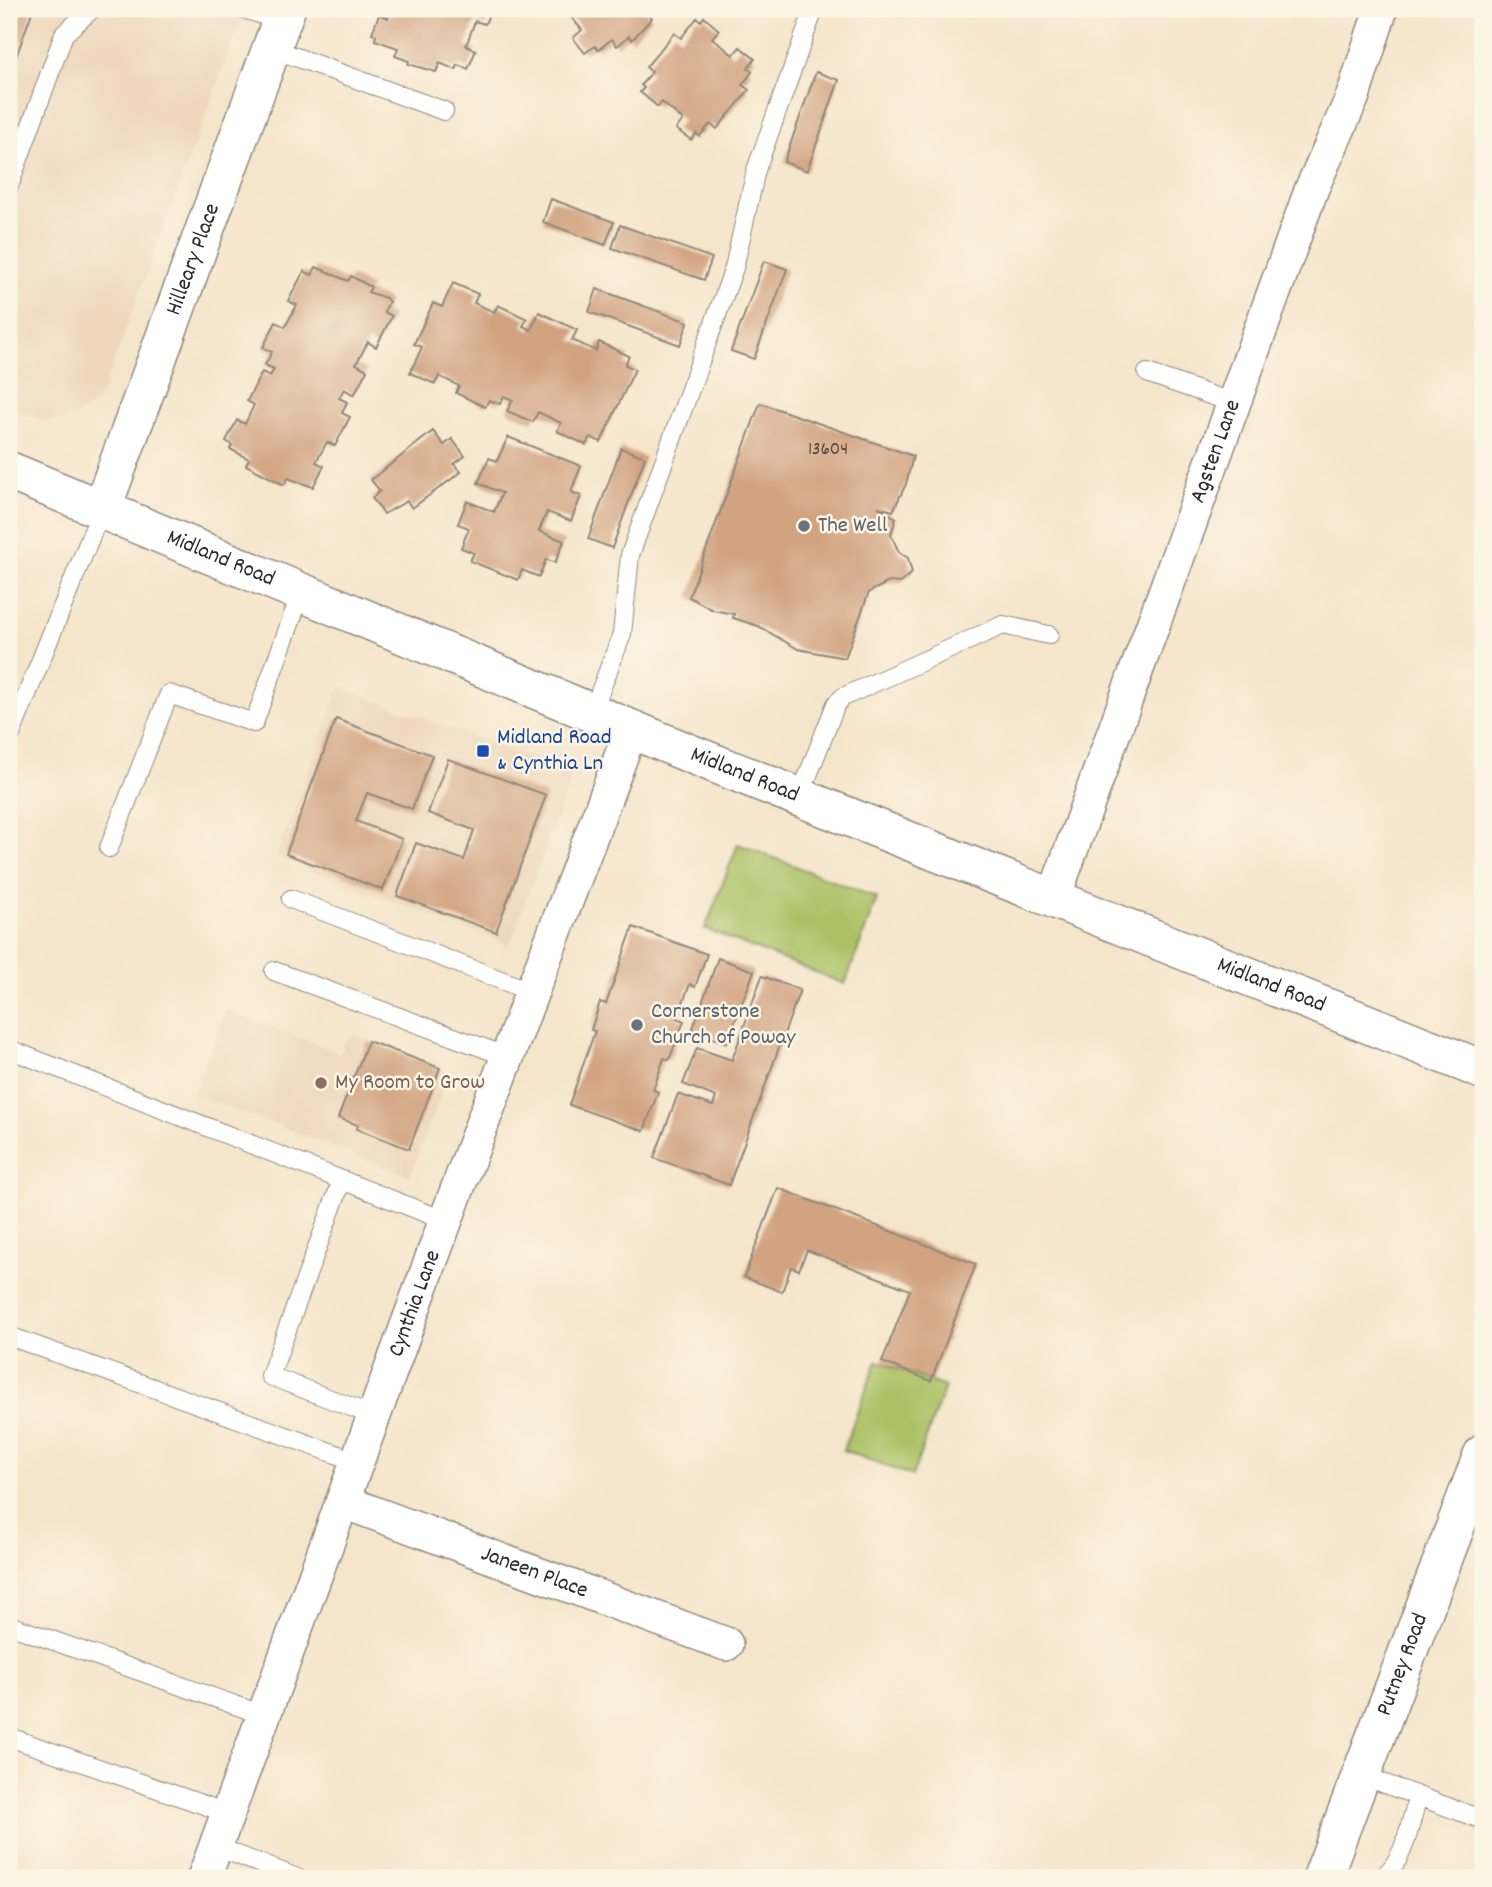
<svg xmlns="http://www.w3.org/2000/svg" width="1492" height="1887" viewBox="0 0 1492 1887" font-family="Dekko,sans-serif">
	<rect width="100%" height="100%" fill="#fcf5e5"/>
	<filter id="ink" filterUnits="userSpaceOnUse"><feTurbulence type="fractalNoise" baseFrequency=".0143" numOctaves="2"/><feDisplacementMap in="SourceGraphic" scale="14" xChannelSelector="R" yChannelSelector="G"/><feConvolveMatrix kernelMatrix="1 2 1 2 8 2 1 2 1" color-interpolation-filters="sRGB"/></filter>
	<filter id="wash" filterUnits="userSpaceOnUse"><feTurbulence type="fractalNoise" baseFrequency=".00686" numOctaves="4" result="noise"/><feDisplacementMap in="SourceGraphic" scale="28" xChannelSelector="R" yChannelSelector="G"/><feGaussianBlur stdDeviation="1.57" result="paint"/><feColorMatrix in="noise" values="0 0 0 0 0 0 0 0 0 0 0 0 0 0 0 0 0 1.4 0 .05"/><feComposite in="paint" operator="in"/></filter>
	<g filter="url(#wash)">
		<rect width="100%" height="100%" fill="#f5e5cb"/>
		<path fill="#eed7bb" d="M9 9H245L102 393 87 410 61 421 41 420 9 406Z
			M340 687 573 774 509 945 276 857Z
			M226 1010 340 1053 346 1040 354 1035 449 1072 410 1176 193 1094Z"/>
		<path fill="#abc165" stroke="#6b7648" stroke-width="2" d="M738 844 877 898 845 984 705 929Z
			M877 1361 945 1387 912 1476 843 1450Z"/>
		<g id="blocks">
			<path fill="#d1a380" d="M9 9H33L9 77Z
				M392 9H491L485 24 475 21 466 46 476 50 468 69 458 65 456 70 440 63 436 72 408 64 409 61 395 56 398 48 375 40 376 35 372 33 379 15 388 18Z
				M550 9H650L646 12 652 18 632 40 629 36 617 46 612 39 598 50 595 46 585 53 573 38 582 30 565 10 556 17Z
				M704 17 719 30 712 38 733 55 740 47 755 59 748 68 752 72 742 85 749 90 717 129 710 124 700 136 696 134 691 140 676 129 683 120 662 102 658 107 640 92 644 88 641 85 652 72 646 67 674 33 681 38 697 18 701 21Z
				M816 72 839 80 807 171 784 162Z
				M551 199 614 222 605 245 543 222Z
				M620 225 712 258 704 280 612 248Z
				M764 261 787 269 754 359 731 351Z
				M316 267 348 281 351 276 371 287 368 292 386 298 389 302 384 312 392 316 376 347 368 342 356 364 367 370 354 395 344 389 339 398 347 402 342 413 350 417 335 446 327 442 316 462 324 466 313 487 288 478 284 485 246 465 249 459 230 449 232 445 226 441 237 420 245 424 254 405 247 401 262 372 270 376 274 369 265 365 272 352 263 347 276 322 285 327 297 305 288 301 304 271 312 275Z
				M453 283 478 294 474 303 494 312 498 305 527 319 523 326 531 330 539 312 577 330 572 340 596 351 599 342 629 356 625 365 635 369 601 442 590 437 586 445 557 431 561 423 538 412 533 422 507 411 513 400 504 396 500 404 489 400 485 407 456 393 459 386 439 376 435 384 410 373 422 347 414 344 433 303 442 307Z
				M597 289 688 322 680 345 589 312Z
				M760 403 913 456 906 484 893 511 878 507 896 518 891 535 899 552 908 558 912 573 900 583 889 582 869 592 845 658 798 649 758 626 733 618 734 614 713 610 689 597Z
				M433 431 444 445 452 439 465 456 454 464 461 472 412 508 407 501 384 514 372 498 380 491 371 480Z
				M508 437 581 466 571 492 581 496 571 521 547 512 539 531 564 541 555 563 546 559 539 577 522 570 518 580 470 561 474 553 461 548 469 528 458 524 467 501 494 512 502 493 478 483 489 458 497 461Z
				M621 448 645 457 612 548 588 539Z
				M336 719 432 755 412 809 367 793 356 821 402 839 383 890 286 854Z
				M448 759 546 795 496 932 397 896 416 843 464 860 474 830 428 813Z
				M633 927 707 954 695 987 690 984 677 1018 684 1021 669 1060 664 1058 653 1090 658 1092 644 1131 569 1105 595 1031 591 1030 600 1002 606 1004Z
				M718 958 754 971 727 1043 692 1031Z
				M762 976 800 990 729 1185 654 1158 678 1094 713 1106 716 1097 683 1084 697 1048 732 1060Z
				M368 1041 440 1068 409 1149 357 1129 358 1125 338 1118Z
				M778 1188 976 1264 931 1381 882 1362 910 1290 807 1250 799 1270 791 1267 782 1292 744 1277Z"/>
		</g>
	</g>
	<g filter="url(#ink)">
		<use href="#blocks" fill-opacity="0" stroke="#90887b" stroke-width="2"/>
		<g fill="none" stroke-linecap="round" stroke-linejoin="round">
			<defs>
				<path id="lane" d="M244 9 281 21
					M271 48 444 111
					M9 186 64 34 92 9
					M1147 373 1233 403
					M592 713 622 634 630 555 734 268 756 170 814 9
					M9 739 101 511
					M799 798 836 704 843 697 1003 625 1049 635
					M109 848 169 694 254 723 301 593
					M291 899 532 992
					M274 971 508 1057
					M9 1049 446 1221
					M342 1180 270 1376 375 1416
					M9 1336 358 1462
					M9 1625 266 1716
					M9 1737 230 1814
					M1361 1775 1483 1820
					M217 1847 297 1878
					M1381 1878C1405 1862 1410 1823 1418 1796"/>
				<g id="street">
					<path id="s1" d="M1054 897 1312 188 1353 96 1381 9"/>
					<path id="s2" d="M344 1502 726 1644"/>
					<path id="s3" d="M204 1878 454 1198 631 730"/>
				</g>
				<g id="secondary">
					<path id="s4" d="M9 471 691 754 1483 1070"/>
					<path id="s5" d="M101 511 286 9"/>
					<path id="s6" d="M1322 1878 1483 1454"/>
				</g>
			</defs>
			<use href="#lane" stroke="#90887b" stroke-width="20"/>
			<use href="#street" stroke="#90887b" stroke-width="36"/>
			<use href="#secondary" stroke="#90887b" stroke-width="41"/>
			<use href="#lane" stroke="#fff" stroke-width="18"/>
			<use href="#street" stroke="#fff" stroke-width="33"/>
			<use href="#secondary" stroke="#fff" stroke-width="38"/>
		</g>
	</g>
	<g fill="#6b7280" stroke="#fcf5e5" stroke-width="2.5">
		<circle cx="804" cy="526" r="7"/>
		<circle cx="637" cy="1025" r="7"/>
	</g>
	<rect fill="#1a4fb4" stroke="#fcf5e5" stroke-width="2.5" x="476" y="744" width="14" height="14" rx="3.5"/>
	<circle fill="#8d6e63" stroke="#fcf5e5" stroke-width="2.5" cx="321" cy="1083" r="7"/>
	<g text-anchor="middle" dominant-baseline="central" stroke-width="5" stroke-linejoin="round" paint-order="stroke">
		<g font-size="19" fill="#544940">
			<text x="828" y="450">13604</text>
		</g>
		<g font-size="23" fill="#2b2b2b" stroke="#fcf5e5">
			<text stroke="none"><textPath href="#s5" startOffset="268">Hilleary Place</textPath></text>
			<text stroke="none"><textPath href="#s1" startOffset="474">Agsten Lane</textPath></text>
			<text stroke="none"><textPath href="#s4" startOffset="229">Midland Road</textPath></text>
			<text stroke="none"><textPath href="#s4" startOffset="796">Midland Road</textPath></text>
			<text stroke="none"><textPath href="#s4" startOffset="1363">Midland Road</textPath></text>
			<text stroke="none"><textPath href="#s3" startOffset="612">Cynthia Lane</textPath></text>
			<text stroke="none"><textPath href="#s2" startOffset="203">Janeen Place</textPath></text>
			<text stroke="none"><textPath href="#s6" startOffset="228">Putney Road</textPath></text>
		</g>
		<g font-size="23" fill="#5b616d" stroke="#fcf5e5" text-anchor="start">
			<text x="818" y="526">The Well</text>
			<text x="651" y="1012">Cornerstone<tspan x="651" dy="26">Church of Poway</tspan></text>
		</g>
		<g font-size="23" fill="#164399" stroke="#fcf5e5" text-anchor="start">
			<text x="497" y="738">Midland Road<tspan x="497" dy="26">&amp; Cynthia Ln</tspan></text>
		</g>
		<g font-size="23" fill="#785e54" stroke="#fcf5e5" text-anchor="start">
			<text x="335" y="1083">My Room to Grow</text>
		</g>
	</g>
	<rect width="1492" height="1887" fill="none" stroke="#fcf5e5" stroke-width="35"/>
</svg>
